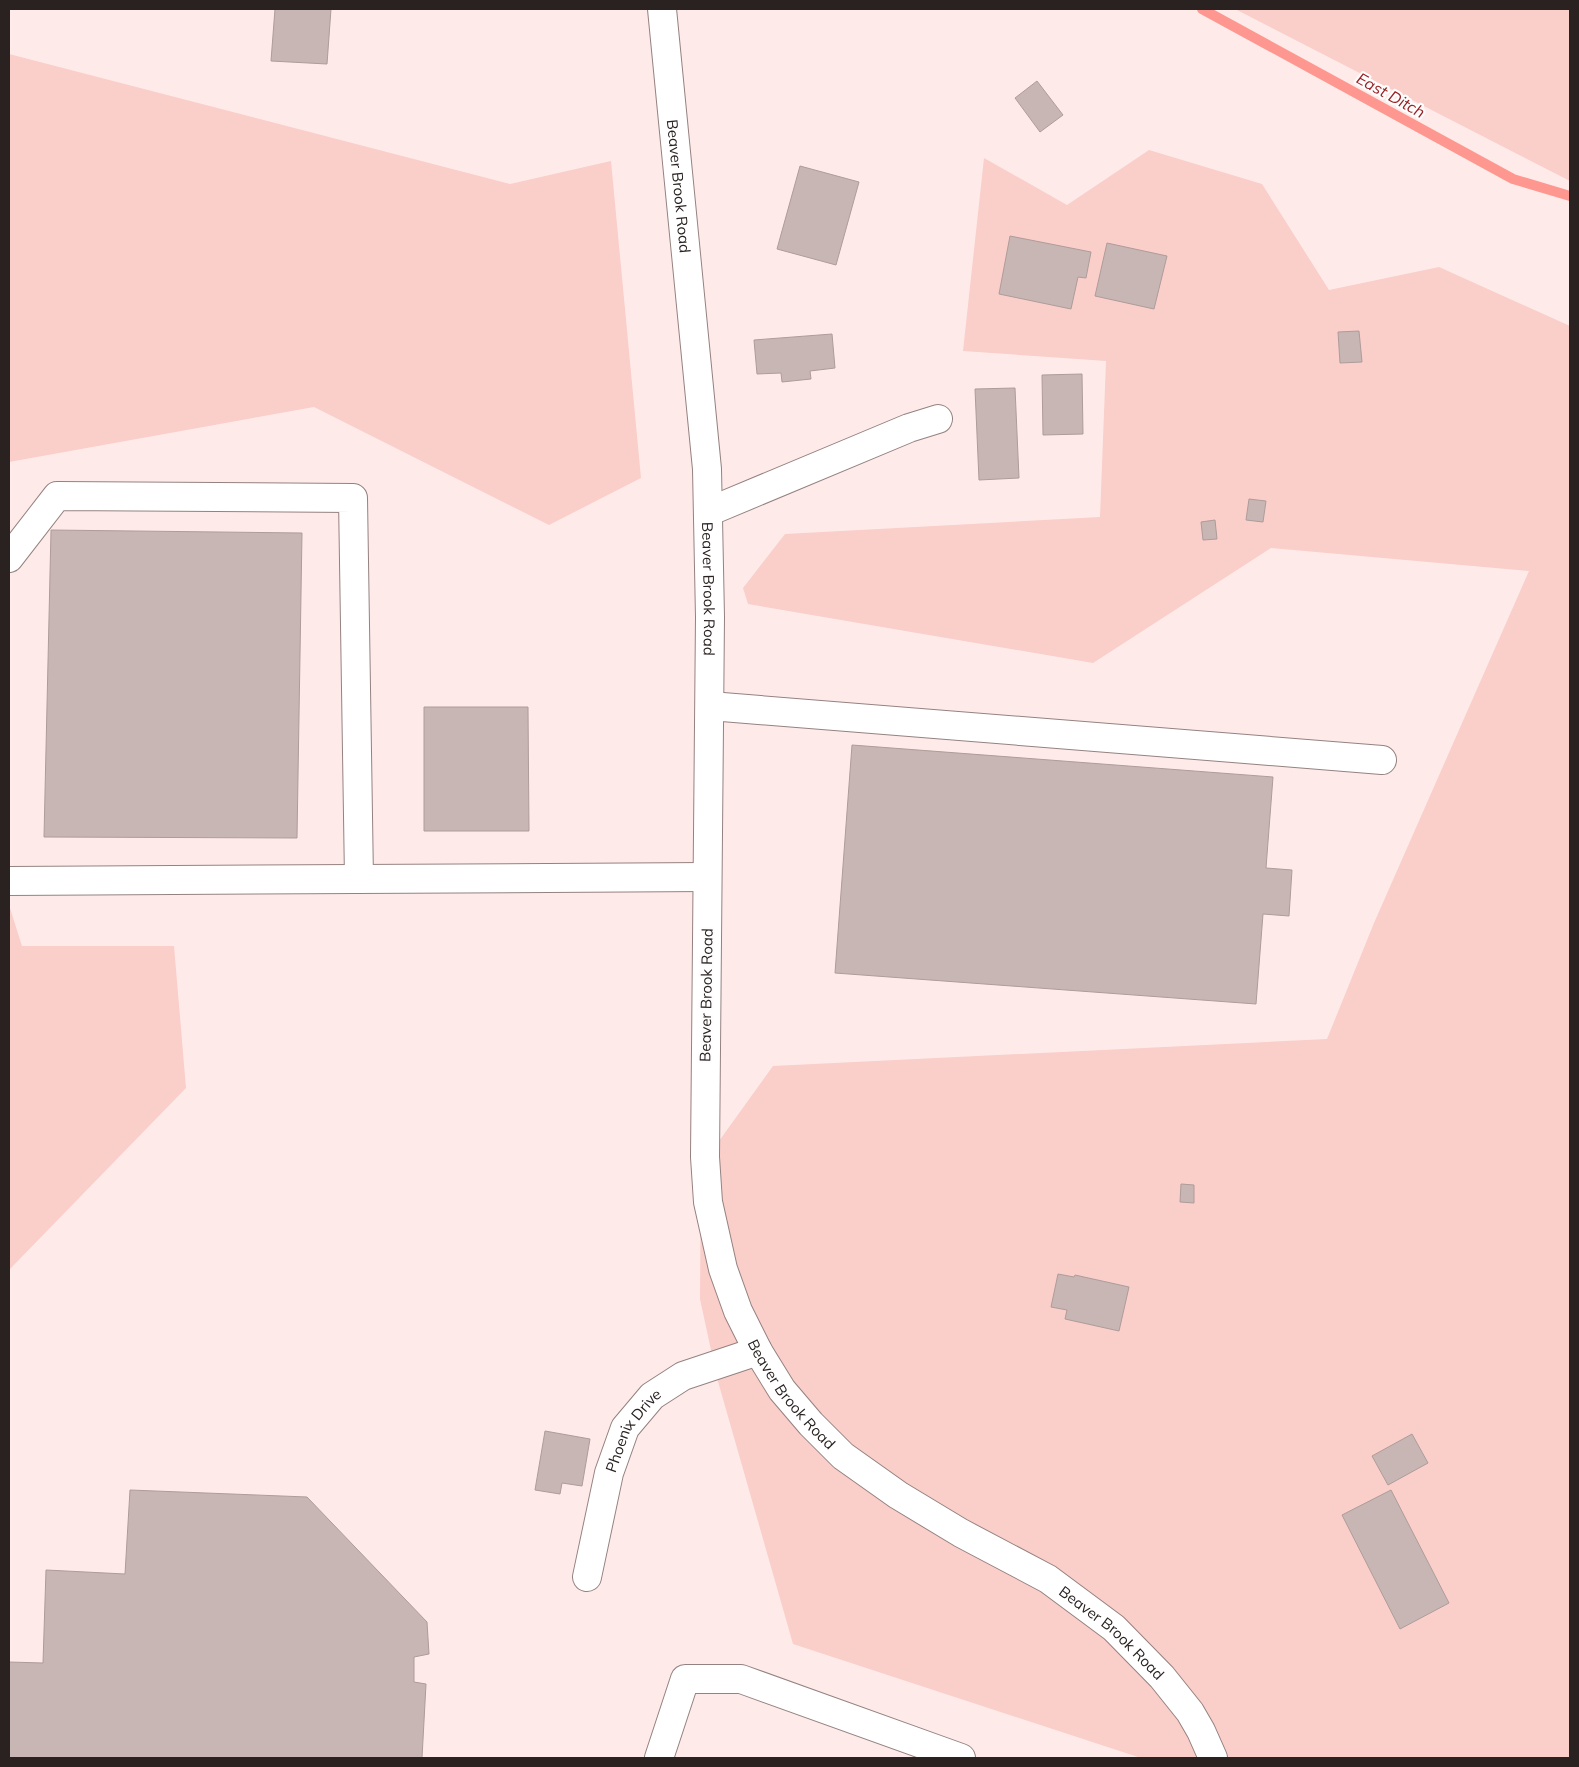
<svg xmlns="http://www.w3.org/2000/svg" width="1579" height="1767" viewBox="0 0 1579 1767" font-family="Mulish,sans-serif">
	<rect width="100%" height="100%" fill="#feebe9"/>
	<path fill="#facec9" d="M1235 9H1570V181Z
		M9 54 510 184 611 161 641 478 549 525 314 407 9 462Z
		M1149 150 1262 184 1329 290 1439 267 1570 326V1758H1141L793 1644 717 1378 700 1299 701 1166 773 1066 1327 1039 1374 923 1529 571 1271 548 1093 663 748 604 743 588 785 534 1100 517 1106 361 963 351 984 158 1067 205Z
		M9 905 22 946H174L186 1088 9 1270Z"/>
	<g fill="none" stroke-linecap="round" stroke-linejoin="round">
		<path stroke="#fe978f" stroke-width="10" d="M1202 9 1513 179 1570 196"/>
	</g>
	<path fill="#c8b6b4" stroke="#ae9c9a" d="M275 9H331L327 64 271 61Z
		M1037 81 1063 115 1040 132 1015 98Z
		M800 166 859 182 836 265 777 249Z
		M1010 236 1091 252 1086 278 1078 277 1071 309 999 294Z
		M1107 243 1167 256 1154 309 1095 296Z
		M1359 331 1362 362 1340 363 1338 332Z
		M832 334 835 368 810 371 811 379 782 382 781 373 757 374 754 340Z
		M1082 374 1083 434 1043 435 1042 375Z
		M1015 388 1019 478 979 480 975 389Z
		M1249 499 1266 501 1263 522 1246 520Z
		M1215 520 1217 539 1203 540 1201 522Z
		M51 530 302 533 297 838 44 837Z
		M424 707H528L529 831H424Z
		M852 745 1273 777 1266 868 1292 870 1289 916 1263 914 1256 1004 835 973Z
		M1181 1184 1194 1185V1203L1180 1202Z
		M1058 1274 1074 1277 1075 1275 1129 1287 1119 1331 1065 1319 1067 1310 1051 1307Z
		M545 1431 590 1439 582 1486 562 1483 560 1494 535 1490Z
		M1412 1434 1428 1463 1388 1485 1372 1456Z
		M130 1490 307 1497 427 1622 429 1654 414 1657V1682L426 1684 422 1758H9V1662L43 1663 46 1570 125 1574Z
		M1391 1490 1449 1603 1400 1629 1342 1515Z"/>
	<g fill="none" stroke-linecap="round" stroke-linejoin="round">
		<defs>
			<g id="minor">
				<path id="s1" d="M662 9 707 469 710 617 705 1157 708 1202 723 1269 738 1311 758 1351 782 1390 811 1424 843 1456 898 1495 961 1533 1048 1579 1114 1628 1162 1677 1190 1712 1201 1731 1213 1758"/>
				<path d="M708 512 909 428 938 419"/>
				<path d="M9 558 57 496 353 498 359 879"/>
				<path d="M710 706 1382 760"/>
				<path d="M9 881 707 877"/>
				<path id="s2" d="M587 1577 609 1473 625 1428 652 1396 683 1376 758 1351"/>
				<path d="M659 1758 685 1679H741L961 1758"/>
			</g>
		</defs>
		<use href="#minor" stroke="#948280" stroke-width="30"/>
		<use href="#minor" stroke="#fff" stroke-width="28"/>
	</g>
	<g text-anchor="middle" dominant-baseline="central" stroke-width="4.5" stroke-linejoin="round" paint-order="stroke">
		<g font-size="15" fill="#292221" stroke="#fdfdfd">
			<text stroke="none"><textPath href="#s1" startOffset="178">Beaver Brook Road</textPath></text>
			<text stroke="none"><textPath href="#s1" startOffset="582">Beaver Brook Road</textPath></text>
			<text transform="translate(706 995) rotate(-89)">Beaver Brook Road</text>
			<text stroke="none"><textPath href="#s1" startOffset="1408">Beaver Brook Road</textPath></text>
			<text stroke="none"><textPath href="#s2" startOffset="156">Phoenix Drive</textPath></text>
			<text stroke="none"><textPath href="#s1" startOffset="1812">Beaver Brook Road</textPath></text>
		</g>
		<g font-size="16" font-style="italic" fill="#9a2225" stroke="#fdfdfd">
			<text transform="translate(1391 95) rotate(29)">East Ditch</text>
		</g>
	</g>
	<rect width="1579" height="1767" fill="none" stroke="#292221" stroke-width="20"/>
</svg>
